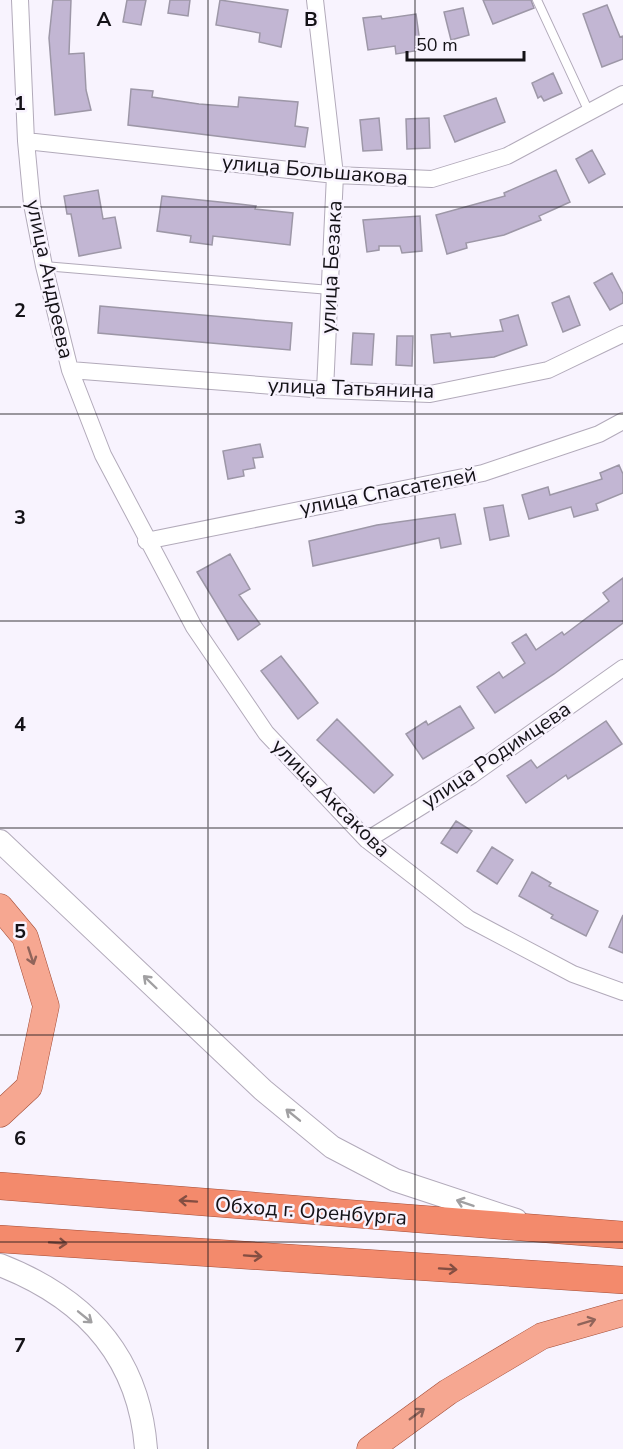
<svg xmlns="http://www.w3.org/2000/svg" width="623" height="1449" viewBox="0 0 623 1449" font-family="'Nunito Sans',sans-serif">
	<rect width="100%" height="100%" fill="#f8f3fe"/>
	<path fill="#c2b6d3" stroke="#9d97a7" stroke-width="1.5" d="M53 0H71L69 54 84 53 86 90 91 110 55 115 49 38Z
		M127 0H146L141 25 123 22Z
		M170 0H190L188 16 168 13Z
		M220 0 288 10 281 47 259 42 260 33 216 25Z
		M483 0H531L534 8 493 24Z
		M607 5 620 37 623 36V59L602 67 583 14Z
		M463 8 469 35 451 40 444 12Z
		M416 14 421 50 396 54 395 46 368 50 363 18 381 16 382 19Z
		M553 73 562 93 544 101 541 96 538 98 532 83Z
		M131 89 153 91 152 97 199 104 238 107 239 97 298 102 295 126 308 128 305 147 128 125Z
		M496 98 505 122 455 142 444 116Z
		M379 118 382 150 363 151 360 120Z
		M429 118 430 148 407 149 406 119Z
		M592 150 605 174 589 183 576 159Z
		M556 170 570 202 539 216 541 220 504 235 466 243 467 248 447 254 436 215 505 196 504 193Z
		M98 190 103 219 115 217 121 248 79 256 71 214H67L64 196Z
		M162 196 239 204 256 206 255 209 293 213 290 245 213 236 212 245 190 242 191 236 157 231Z
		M420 216 422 251 402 253 400 246H379V250L367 252 363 220Z
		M612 273 623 294V303L610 310 594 283Z
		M569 296 580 325 563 332 552 303Z
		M100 306 292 323 290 350 98 333Z
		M518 315 527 345 494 357 434 363 431 335 450 333 451 337 503 331 500 320Z
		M353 333 374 334 372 365 351 364Z
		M397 336H413L412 366 396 365Z
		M260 444 263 457 253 458 255 468 243 470 244 476 228 479 223 451Z
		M619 465 623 474V493L596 504 598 510 574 517 571 507 529 519 522 495 548 487 550 495 602 479 600 473Z
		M503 505 509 536 490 540 484 508Z
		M455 514 461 544 441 548 439 538 313 566 309 541 377 525Z
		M230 554 250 589 239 595 260 624 238 640 197 572Z
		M623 578V623L554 674 495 713 477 687 499 672 503 678 525 663 512 643 526 634 536 650 562 632 564 635 609 601 603 593Z
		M281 656 318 703 298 719 261 671Z
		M460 706 474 728 423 759 406 734 426 721 428 725Z
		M337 719 393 775 374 793 317 740Z
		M606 721 622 744 568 779 566 775 526 803 507 776 531 760 537 768Z
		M456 821 472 831 457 853 441 843Z
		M492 847 513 860 497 884 477 871Z
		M532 872 551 883 549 886 598 911 586 936 551 918 553 915 519 896Z
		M623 915V953L609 947Z"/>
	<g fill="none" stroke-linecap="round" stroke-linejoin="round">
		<defs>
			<path id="service" d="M537 0 589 112
				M44 266 330 290"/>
			<path id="minor" d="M20 0 26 141 32 204 44 266 70 370 103 455 194 627 266 733 367 840 469 919 573 974 623 992
				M315 0 335 175 325 390
				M26 141 335 175 432 179 507 156 623 94
				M70 370 325 390 430 394 548 370 623 334
				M146 541 483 473 599 434 623 421
				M367 840 472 775 623 668"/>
			<path id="secondary" d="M0 841 263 1090 332 1147 395 1180 516 1220
				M0 1265C85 1298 139 1356 146 1449"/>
			<path id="primary" d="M0 907 25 937 46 1006 29 1087 0 1114
				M370 1449 448 1392 542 1336 623 1313"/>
			<path id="trunk" d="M0 1186 623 1235
				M0 1239 623 1280"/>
		</defs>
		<use href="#service" stroke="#b2aaba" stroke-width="10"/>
		<use href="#minor" stroke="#b2aaba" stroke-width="18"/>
		<use href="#secondary" stroke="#b2aaba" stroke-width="24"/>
		<use href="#primary" stroke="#a34d37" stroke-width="27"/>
		<use href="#trunk" stroke="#a34d37" stroke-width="28"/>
		<use href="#service" stroke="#fff" stroke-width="8"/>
		<use href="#minor" stroke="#fff" stroke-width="16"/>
		<use href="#secondary" stroke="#fff" stroke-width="22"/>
		<use href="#primary" stroke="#f6a791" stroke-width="26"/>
		<use href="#trunk" stroke="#f38a6c" stroke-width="27"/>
	</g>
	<defs><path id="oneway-shaft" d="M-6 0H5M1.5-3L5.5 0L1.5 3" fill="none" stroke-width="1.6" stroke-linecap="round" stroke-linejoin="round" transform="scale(1.5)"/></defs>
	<g stroke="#90645a">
		<use href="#oneway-shaft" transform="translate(31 956) rotate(72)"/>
		<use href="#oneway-shaft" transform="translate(587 1322) rotate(-17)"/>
		<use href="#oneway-shaft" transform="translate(417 1414) rotate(-36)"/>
	</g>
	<g stroke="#a1a0a2">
		<use href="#oneway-shaft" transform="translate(150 982) rotate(-136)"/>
		<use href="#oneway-shaft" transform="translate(293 1115) rotate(-141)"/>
		<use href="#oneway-shaft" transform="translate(465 1203) rotate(-161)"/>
		<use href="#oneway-shaft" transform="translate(85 1317) rotate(39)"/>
	</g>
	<g stroke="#844e42">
		<use href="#oneway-shaft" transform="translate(188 1201) rotate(-176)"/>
		<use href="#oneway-shaft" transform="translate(58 1243) rotate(4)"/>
		<use href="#oneway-shaft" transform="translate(253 1256) rotate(4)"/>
		<use href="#oneway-shaft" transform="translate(448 1269) rotate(4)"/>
	</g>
	<path fill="none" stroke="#141217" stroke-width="1.5" stroke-opacity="0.55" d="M208 0V1449M415 0V1449M0 207H623M0 414H623M0 621H623M0 828H623M0 1035H623M0 1242H623"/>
	<g text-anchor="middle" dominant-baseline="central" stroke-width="5" stroke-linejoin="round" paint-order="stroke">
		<g font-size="21" fill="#141217" stroke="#f8f3fe">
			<text transform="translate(315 170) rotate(5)">улица Большакова</text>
			<text transform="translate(331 267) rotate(-87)">улица Безака</text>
			<text transform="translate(50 279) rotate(78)">улица Андреева</text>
			<text transform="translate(351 388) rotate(2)">улица Татьянина</text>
			<text transform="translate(388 491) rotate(-11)">улица Спасателей</text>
			<text transform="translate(496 755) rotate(-34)">улица Родимцева</text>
			<text transform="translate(331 798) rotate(45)">улица Аксакова</text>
			<text transform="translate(311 1211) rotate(4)">Обход г. Оренбурга</text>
		</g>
	</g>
	<g font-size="20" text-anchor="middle" font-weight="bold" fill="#141217" stroke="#f8f3fe" stroke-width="5" stroke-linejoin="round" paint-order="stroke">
		<text x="104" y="26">A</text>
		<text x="311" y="26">B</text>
		<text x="20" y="110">1</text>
		<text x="20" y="317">2</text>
		<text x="20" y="524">3</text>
		<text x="20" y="731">4</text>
		<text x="20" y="938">5</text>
		<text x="20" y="1145">6</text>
		<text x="20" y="1352">7</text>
	</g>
	<path d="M407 51v9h117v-9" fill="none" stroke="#141217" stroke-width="3"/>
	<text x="416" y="51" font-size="18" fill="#141217" stroke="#f8f3fe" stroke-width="4.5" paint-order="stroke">50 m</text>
</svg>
